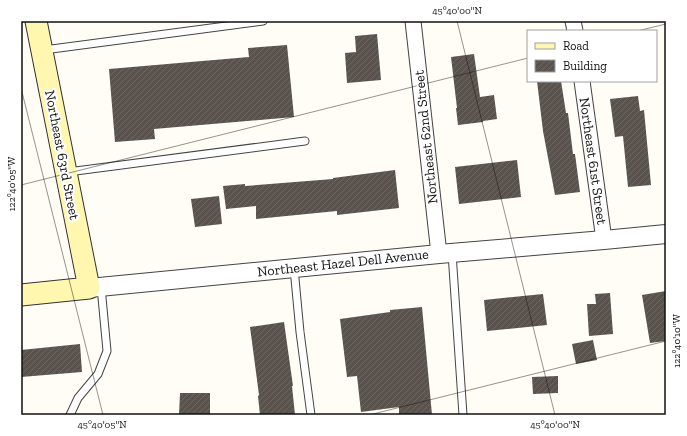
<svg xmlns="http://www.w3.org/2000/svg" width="687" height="436" viewBox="0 0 687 436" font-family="'Zilla Slab',serif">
	<defs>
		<pattern id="building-hatch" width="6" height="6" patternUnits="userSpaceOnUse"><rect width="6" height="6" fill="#5a524d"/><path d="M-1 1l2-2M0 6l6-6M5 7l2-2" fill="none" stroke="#6d6662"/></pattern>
	</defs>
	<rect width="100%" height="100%" fill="#fffdf5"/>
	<path fill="url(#building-hatch)" d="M377 34 381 80 347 83 345 53 356 52 355 36Z
		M287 45 294 117 154 129 155 139 115 142 109 69 249 57 248 48Z
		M474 54 480 97 494 95 497 119 483 121V122L458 125 456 108H457L451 57Z
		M537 81H561L566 113H568L573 154H575L580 192 555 195 543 131Z
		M638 96 640 111 644 110 651 185 628 187 623 136 615 137 610 99Z
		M517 160 521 197 459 204 455 167Z
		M395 170 399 208 337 215V211L256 219V206L226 209 223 186 245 184V186L333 179V178Z
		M219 196 222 224 195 227 191 199Z
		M666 291V341L650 343 642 295Z
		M610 293 613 334 589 336 587 304H596L595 294Z
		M543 294 547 325 487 331 484 300Z
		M422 307 432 415H399V407L361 412 357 376 347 377 340 319 390 312V310Z
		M284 322 293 386H292L295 415H260L258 396 259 395 250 327Z
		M593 340 597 360 576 364 572 344Z
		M80 344 82 372 21 377V350Z
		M558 376V393L533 394 532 377Z
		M180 393H210V415H179Z"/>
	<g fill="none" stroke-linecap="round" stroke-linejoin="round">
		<defs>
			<path id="service" d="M44 50 263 21
				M68 172 305 141
				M452 253 463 415
				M294 268 300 332 311 415
				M70 415 78 398 98 374 107 351 101 287"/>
			<path id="minor" d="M413 21 439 254
				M573 21 575 31
				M582 81 604 240"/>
			<path id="tertiary" d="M89 288 439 254 604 240 666 234"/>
			<path id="secondary" d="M21 295 89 288 36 21"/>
		</defs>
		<use href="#service" stroke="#444" stroke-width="9"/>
		<use href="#minor" stroke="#444" stroke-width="17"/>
		<use href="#tertiary" stroke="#444" stroke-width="20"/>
		<use href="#secondary" stroke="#333" stroke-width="23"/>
		<use href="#service" stroke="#fff" stroke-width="7"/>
		<use href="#minor" stroke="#fff" stroke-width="15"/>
		<use href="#tertiary" stroke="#fff" stroke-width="18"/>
		<use href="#secondary" stroke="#fff6b0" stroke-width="21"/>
	</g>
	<path fill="none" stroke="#111" stroke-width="1" stroke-opacity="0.45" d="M457 21 555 415M637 31 666 24M21 88 103 415M21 185 528 58M369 415 666 341"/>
	<g text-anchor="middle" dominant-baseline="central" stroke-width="4" stroke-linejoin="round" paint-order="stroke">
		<g font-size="14" fill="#111" stroke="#fff">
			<text transform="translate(426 137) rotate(-96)">Northeast 62nd Street</text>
			<text transform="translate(62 155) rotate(79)">Northeast 63rd Street</text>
			<text transform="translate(593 161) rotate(82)">Northeast 61st Street</text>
			<text transform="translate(343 263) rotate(-6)">Northeast Hazel Dell Avenue</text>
		</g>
	</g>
	<rect width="687" height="436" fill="none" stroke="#ffffff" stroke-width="44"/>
	<rect x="527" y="30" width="130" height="52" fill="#ffffff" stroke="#a0a0a0"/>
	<rect x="535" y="43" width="20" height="6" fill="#fff6b0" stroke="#a0a0a0"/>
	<text x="563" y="50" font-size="12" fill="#111111">Road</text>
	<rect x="535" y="60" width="20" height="12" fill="url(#building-hatch)" stroke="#a0a0a0"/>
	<text x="563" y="70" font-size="12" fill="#111111">Building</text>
	<rect x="22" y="22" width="643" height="392" fill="none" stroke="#111" stroke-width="1.5"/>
	<g font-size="10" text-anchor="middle" fill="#111">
		<text x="457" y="14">45°40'00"N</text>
		<text transform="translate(11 184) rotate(-90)" y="4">122°40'05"W</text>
		<text transform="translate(676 341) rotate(-90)" y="4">122°40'10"W</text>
		<text x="102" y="428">45°40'05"N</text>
		<text x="555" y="428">45°40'00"N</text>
	</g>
</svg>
